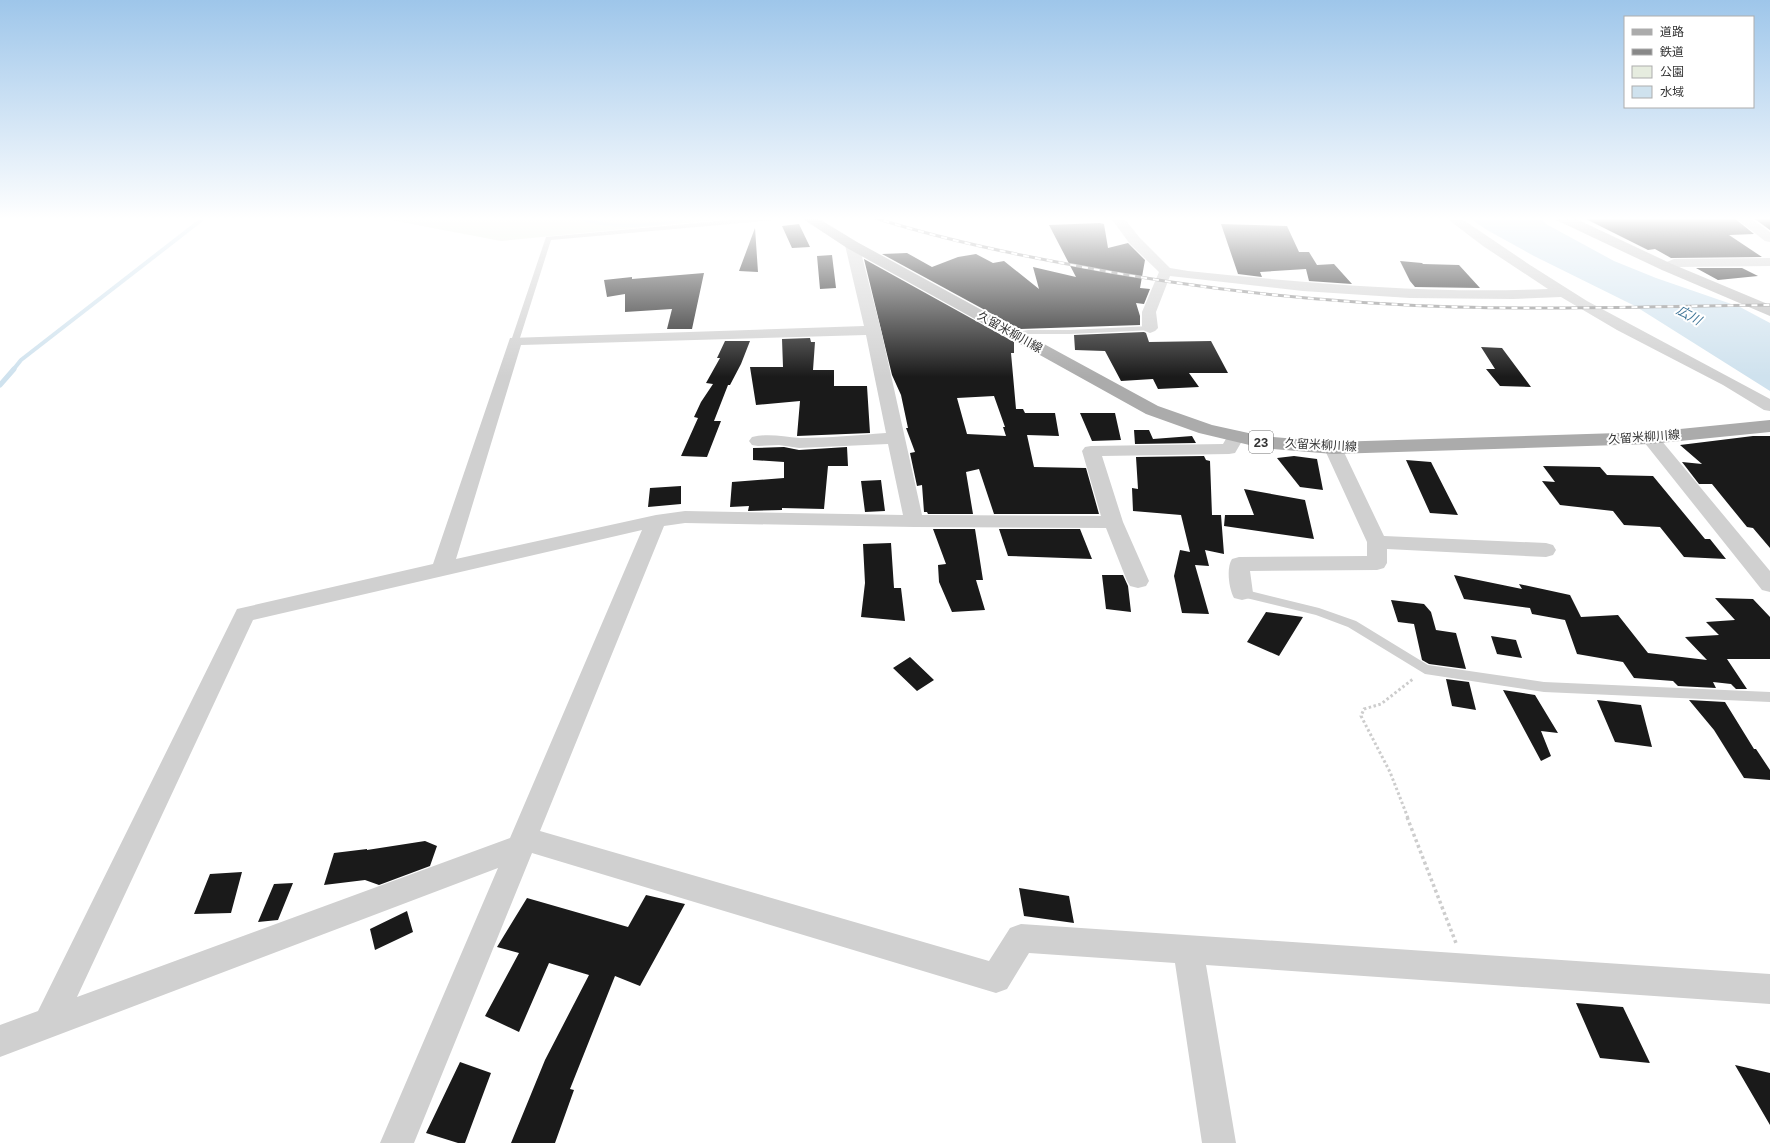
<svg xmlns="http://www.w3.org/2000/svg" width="1770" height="1143" viewBox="0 0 1770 1143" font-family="Arial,'Noto Sans JP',sans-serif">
	<rect width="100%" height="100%" fill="#fff"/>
	<path fill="#e6ecdf" d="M375 217H748L501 241Z"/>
	<path fill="#cfe2ee" d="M571 217 610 223 629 224 663 222 698 217C659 227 609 233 571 217Z
		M1468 217H1540L1546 224 1614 261 1656 278 1740 307 1770 323V391L1635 306 1534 256 1487 230Z"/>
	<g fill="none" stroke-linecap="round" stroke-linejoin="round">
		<path stroke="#cfe2ee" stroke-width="4" d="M13 370 21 360 205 217"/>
		<path stroke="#cfe2ee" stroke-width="5" d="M0 385 14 369"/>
	</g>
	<path fill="#1a1a1a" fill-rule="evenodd" d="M1582 217H1733L1754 234 1729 235 1762 257 1671 258 1655 249 1648 250Z
		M1752 217H1770V230Z
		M1100 223 1104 224 1108 248 1128 243 1145 260 1140 288 1150 289 1144 304 1136 303 1140 316V325L1020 329 882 254 907 253 932 267 958 257 976 254 993 263 1004 261 1039 289 1033 267 1076 277 1049 225Z
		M799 224 810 247 792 248 782 226Z
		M1221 224 1287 226 1299 252H1309L1317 265 1334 264 1352 284 1309 281 1306 269 1260 272 1262 277 1238 274Z
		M755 228 758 272 739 271Z
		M832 255 836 288 820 289 817 256Z
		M864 259 1014 342V353H1011L1016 409H1023L1025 413H1055L1059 436 1027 435 1034 467 1086 468 1099 514H994L979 469 966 472 973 514H928L927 512H924L922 485 917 486 910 453 915 452 906 428H908L901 395 892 375ZM994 396 1005 427H1003L1006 436 967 434 957 398Z
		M1400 261 1422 263 1423 264 1459 265 1480 288 1415 287 1410 281Z
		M1696 268H1742L1758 276 1718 280Z
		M704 273 692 329H667L672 309 625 312V294L607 297 604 280 632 277V279Z
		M1144 332 1146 333 1149 342 1211 341 1228 373H1189L1199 387 1158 389 1153 379 1121 381 1105 351 1075 350 1074 335Z
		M810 338 811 342H815L813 370H834V386H867L870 433 797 436 800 401 756 405 750 367H783L782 339Z
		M725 341H750L741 364 730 385H728L714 421H721L707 457 681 456 698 418 694 417 701 402 713 384 706 383 720 358H717Z
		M1481 347 1502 348 1531 387 1500 386 1486 369H1495Z
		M1080 413H1115L1121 440 1092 441Z
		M1134 430H1149L1153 439 1192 436 1196 443 1135 444Z
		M1753 436H1770V548L1753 528 1747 527 1712 484H1699L1682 462 1702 464 1680 445Z
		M784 447 799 450 847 447 848 466H828L824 509 782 508V510L748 511 749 506 730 507 732 482 784 478V462L753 460V448Z
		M1204 456 1206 460 1210 461 1212 515H1221L1224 554 1205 550 1209 566 1195 565 1209 614 1182 613 1174 576 1180 550 1190 552 1181 515 1133 511 1132 488 1138 489 1136 457Z
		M1294 456 1317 459 1323 490 1300 487 1277 458Z
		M1406 460 1431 462 1458 515 1430 513Z
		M1543 466 1600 467 1607 475 1653 476 1705 539H1710L1726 559 1684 557 1660 527 1624 525 1613 511 1560 505 1542 481 1555 482Z
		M881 480 885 511 865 512 861 481Z
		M681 486V504L648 507 650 488Z
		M1244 489 1305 500 1314 539 1224 526 1225 515H1254Z
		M933 529H975L983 580H976L985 610 952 612 939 582 938 565 946 564Z
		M999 529H1080L1092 559 1008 556Z
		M891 543 894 588H901L905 621 861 617 865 583 863 544Z
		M1102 575H1123L1128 586 1131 612 1106 609Z
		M1454 575 1522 589 1519 584 1570 595 1581 617 1618 615 1648 653 1707 660 1685 637 1719 635 1706 622 1735 620 1715 598 1753 599 1770 617V659H1727L1747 689H1736L1731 684 1713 682 1716 688 1678 686 1673 681 1634 678 1623 662 1577 654 1565 620 1532 614 1530 608 1464 599Z
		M1391 600 1424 604 1431 612 1436 630 1456 633 1466 669 1429 664 1422 660 1414 624 1398 622Z
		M1266 612 1303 617 1279 656 1247 642Z
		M1491 636 1516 640 1522 658 1497 654Z
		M910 657 934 680 917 691 893 668Z
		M1446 679 1469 682 1476 710 1452 706Z
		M1503 690 1535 695 1558 733 1541 731 1551 756 1541 761Z
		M1597 700 1641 705 1652 747 1615 742Z
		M1689 700 1725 702 1754 749H1756L1770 770V780L1744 778 1714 730Z
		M425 841 437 846 430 866 379 885 365 880 324 885 334 853 367 849V850Z
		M242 872 231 913 194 914 210 874Z
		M293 883 278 920 258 922 274 884Z
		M1019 888 1069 896 1074 923 1024 916Z
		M646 895 685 904 640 986 615 976 570 1089 574 1090 555 1143H511L545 1060 589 975 549 963 519 1032 485 1016 519 953 497 947 527 898 628 927Z
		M407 911 413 932 375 950 370 929Z
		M1576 1003 1623 1007 1650 1063 1600 1058Z
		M460 1062 491 1073 465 1143H458L426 1133Z
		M1735 1065 1770 1073V1125Z"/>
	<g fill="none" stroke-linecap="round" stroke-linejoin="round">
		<path stroke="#cdcdcd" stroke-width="3" stroke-dasharray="2.5 2.5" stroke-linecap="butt" d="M1408 818 1390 772 1361 716 1364 709 1381 704 1413 679"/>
		<path stroke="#cdcdcd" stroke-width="3.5" stroke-dasharray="3 3" stroke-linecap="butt" d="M1407 817 1456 943"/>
		<path fill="#d0d0d0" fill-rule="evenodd" d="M761 217H788L785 219 551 240 519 341 515 343 511 341 546 237Z
			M1150 326 1154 328 1153 330 1070 334H1028L1015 337 1011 335 1012 333 1028 330H1070Z
			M1242 589 1319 608 1356 621 1428 665 1544 682 1770 692V702L1544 692 1425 674 1348 627 1316 615 1238 596 1236 593 1238 590Z"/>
		<path fill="#d0d0d0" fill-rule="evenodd" d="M1110 217H1123L1140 238 1170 268 1188 271C1308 283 1427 294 1548 289L1483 246 1445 217H1459L1530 265 1587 301 1770 399V411L1764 410 1723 385 1617 330 1561 297 1513 299 1410 298 1303 291 1170 276 1156 312 1158 328 1155 331 1150 333 1145 331 1142 328V312L1159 272 1130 244Z
			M1734 217H1749L1770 232V242L1765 241Z
			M852 241 857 242 859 245 881 330 922 515 1101 516 1082 451 1085 447 1091 446 1223 444 1230 432 1236 431 1242 432 1245 436 1235 453 1229 454 1102 456 1123 522 1149 581 1146 586 1138 588 1130 586 1127 581 1106 528 914 527 685 523 664 526 540 831 989 961 1010 928 1021 924 1770 974V1004L1206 965 1236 1143H1202L1175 963 1029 953 1007 989 996 993 532 853 414 1143H380L498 868 0 1057V1025L38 1011 237 609 433 564 510 338 864 326 845 245 847 242ZM866 335 886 433C858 435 829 438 800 438 783 437 770 433 752 437L749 441 752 445 758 446 779 445 799 448 888 444 903 515 685 511 656 515 456 559 521 345ZM642 530 510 838 77 997 253 620Z
			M1770 258V266L1677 267 1667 271 1662 270 1660 267 1662 264 1674 259Z
			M1650 433 1656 434 1770 571V592L1762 590 1644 442 1641 438 1644 434Z
			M1333 443 1339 444 1342 448 1384 536 1546 543 1553 545 1556 550 1553 555 1546 557 1387 549V563L1384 568 1377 570 1250 571 1253 593 1250 598 1242 600 1234 598C1229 589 1226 568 1232 559L1239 557 1367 556V542L1324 448 1327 444Z"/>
		<path fill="#bdbdbd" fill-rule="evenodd" d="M1555 217H1572L1672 264 1770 305V316L1662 270 1556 220Z"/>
		<path fill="#ababab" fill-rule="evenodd" d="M800 217H816L857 242 1158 406 1212 425 1262 436 1333 442 1650 432 1770 420V432L1650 444 1333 454 1262 448 1199 433 1146 414 847 248Z"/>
		<defs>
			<path id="rail" d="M872 217C934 237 998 251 1062 263 1192 289 1324 303 1456 307 1560 310 1665 306 1770 305"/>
		</defs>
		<use href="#rail" stroke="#888" stroke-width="3"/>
		<use href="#rail" stroke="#fff" stroke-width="2" stroke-dasharray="6" stroke-linecap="butt"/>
	</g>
	<linearGradient id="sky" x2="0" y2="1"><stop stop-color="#9ec6ea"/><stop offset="0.58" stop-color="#fff"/><stop offset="1" stop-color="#fff" stop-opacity="0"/></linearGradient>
	<rect width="1770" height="377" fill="url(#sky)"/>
	<g text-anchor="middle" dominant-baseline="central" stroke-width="4" stroke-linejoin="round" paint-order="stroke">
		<g font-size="12" fill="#333" stroke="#fff">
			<text transform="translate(1010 332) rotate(29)">久留米柳川線</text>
			<text transform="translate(1644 437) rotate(-4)">久留米柳川線</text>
			<text transform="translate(1321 445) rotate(3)">久留米柳川線</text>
		</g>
		<g font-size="13" font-style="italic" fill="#3f7597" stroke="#fff">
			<text transform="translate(1689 315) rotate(29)">広川</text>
		</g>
		<rect fill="#fff" stroke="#707070" stroke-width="1" x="1249" y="431" width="24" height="22" rx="3"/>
		<g font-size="13" font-weight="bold" fill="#333">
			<text x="1261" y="442">23</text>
		</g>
	</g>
	<rect x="1624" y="16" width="130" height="92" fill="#ffffff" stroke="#adadad"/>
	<rect x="1632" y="29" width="20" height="6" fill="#ababab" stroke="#adadad"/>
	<text x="1660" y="36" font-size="12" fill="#333333">道路</text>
	<rect x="1632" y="49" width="20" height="6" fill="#888888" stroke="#adadad"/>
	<text x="1660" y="56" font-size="12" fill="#333333">鉄道</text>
	<rect x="1632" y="66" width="20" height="12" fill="#e6ecdf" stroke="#adadad"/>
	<text x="1660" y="76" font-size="12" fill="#333333">公園</text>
	<rect x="1632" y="86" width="20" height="12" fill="#cfe2ee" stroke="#adadad"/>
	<text x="1660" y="96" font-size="12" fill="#333333">水域</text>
</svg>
